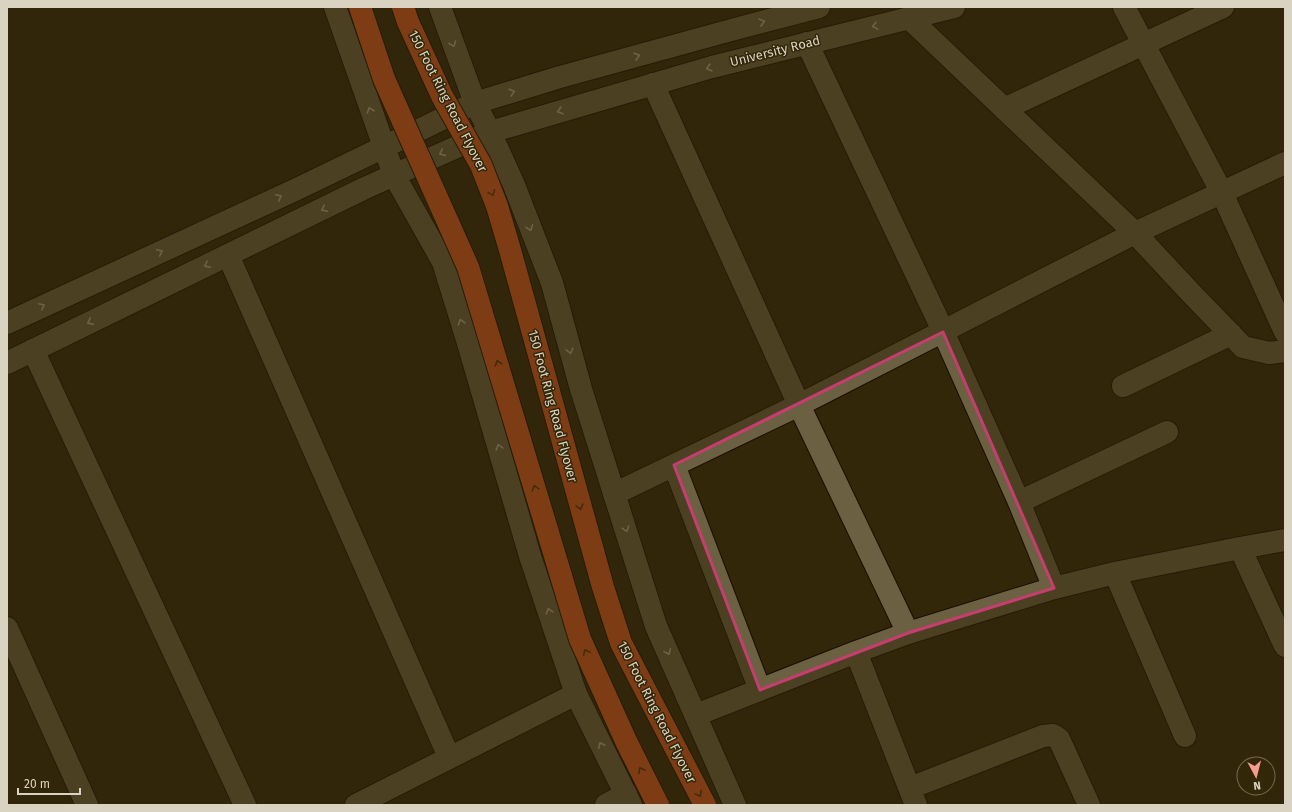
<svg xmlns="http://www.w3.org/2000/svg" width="1292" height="812" viewBox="0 0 1292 812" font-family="'Fira Sans',sans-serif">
	<rect width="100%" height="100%" fill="#322709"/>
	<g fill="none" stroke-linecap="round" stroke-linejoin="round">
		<defs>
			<path id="street" d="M1124 7 1222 193 1285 332
				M909 18 1135 233 1189 291 1243 347 1269 353 1285 351
				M807 43 937 318 1019 502 1054 588
				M1004 109 1223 7
				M228 255 449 757
				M33 350 245 805
				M1123 386 1231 334
				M674 465 760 690
				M614 494 799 405 653 84
				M1019 502 1167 432
				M1240 548 1285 646
				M1115 573 1185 736
				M7 628 87 805
				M908 633 799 405 1135 233 1285 163
				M856 652 916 805
				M696 715 856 652 908 633 1054 588 1115 573 1240 548 1285 540
				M910 788 1043 736 1053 735 1059 739 1089 805
				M356 805 576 694
				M606 805 626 794"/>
			<path id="secondary" d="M335 7 394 175 443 262 468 343 530 556 576 694 631 805
				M440 7 475 103 490 132 514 185 552 283 581 389 656 626 735 805
				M7 323 297 189 475 103 560 77 735 29 819 7
				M7 363 365 188 490 132 712 67 954 7"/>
		</defs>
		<use href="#street" stroke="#181000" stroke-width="24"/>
		<use href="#secondary" stroke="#181000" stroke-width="24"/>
		<use href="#street" stroke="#6c6042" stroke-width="22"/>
		<use href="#secondary" stroke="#6c6042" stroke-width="22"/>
		<defs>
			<path id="highway-bridge" d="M360 7 384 79 468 267 580 639 626 741 658 805
				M403 7 408 22 442 96 481 165 497 206 510 250 603 587 621 643 705 805"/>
		</defs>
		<use href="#highway-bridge" stroke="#181000" stroke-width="24" stroke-linecap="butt"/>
		<use href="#highway-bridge" stroke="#da5820" stroke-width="22"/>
	</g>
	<defs><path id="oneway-chevron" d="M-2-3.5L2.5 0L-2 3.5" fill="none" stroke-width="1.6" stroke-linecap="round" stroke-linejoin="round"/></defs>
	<g stroke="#b4ab95">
		<use href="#oneway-chevron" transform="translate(762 22) rotate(-15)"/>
		<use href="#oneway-chevron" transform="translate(875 26) rotate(166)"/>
		<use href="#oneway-chevron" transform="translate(453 44) rotate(70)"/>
		<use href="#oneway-chevron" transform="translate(637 56) rotate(-16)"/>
		<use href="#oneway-chevron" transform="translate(709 68) rotate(164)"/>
		<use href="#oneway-chevron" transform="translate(512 92) rotate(-17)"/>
		<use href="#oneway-chevron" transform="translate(370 110) rotate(-109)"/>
		<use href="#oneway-chevron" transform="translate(560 111) rotate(164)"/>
		<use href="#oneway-chevron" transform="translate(442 153) rotate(156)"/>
		<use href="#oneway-chevron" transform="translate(279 197) rotate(-25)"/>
		<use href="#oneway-chevron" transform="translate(324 209) rotate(154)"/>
		<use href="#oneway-chevron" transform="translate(530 228) rotate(69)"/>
		<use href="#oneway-chevron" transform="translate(160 252) rotate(-25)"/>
		<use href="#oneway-chevron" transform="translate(207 265) rotate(154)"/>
		<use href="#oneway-chevron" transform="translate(42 306) rotate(-25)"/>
		<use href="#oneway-chevron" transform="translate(90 322) rotate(154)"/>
		<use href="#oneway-chevron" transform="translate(461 322) rotate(-107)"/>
		<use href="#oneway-chevron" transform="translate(570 351) rotate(75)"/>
		<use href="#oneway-chevron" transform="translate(499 447) rotate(-106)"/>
		<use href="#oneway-chevron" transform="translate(626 529) rotate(72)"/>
		<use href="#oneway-chevron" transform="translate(549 611) rotate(-108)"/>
		<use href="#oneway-chevron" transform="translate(668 652) rotate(66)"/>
		<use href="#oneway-chevron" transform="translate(601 745) rotate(-116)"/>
	</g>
	<g stroke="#5c330f">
		<use href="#oneway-chevron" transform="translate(492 193) rotate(69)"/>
		<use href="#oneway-chevron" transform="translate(498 363) rotate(-107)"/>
		<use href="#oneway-chevron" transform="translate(535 488) rotate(-107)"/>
		<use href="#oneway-chevron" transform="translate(580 507) rotate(75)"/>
		<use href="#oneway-chevron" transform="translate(586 652) rotate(-114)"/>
		<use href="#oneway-chevron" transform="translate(641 770) rotate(-117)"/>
		<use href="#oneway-chevron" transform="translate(699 794) rotate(62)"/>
	</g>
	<path d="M0 0H1292V812H0ZM943 332 1054 588 908 633 760 690 674 465Z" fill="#322709" fill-opacity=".55" fill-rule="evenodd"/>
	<path fill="none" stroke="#c73d70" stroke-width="3" stroke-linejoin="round" d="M943 332 1054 588 908 633 760 690 674 465Z"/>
	<g text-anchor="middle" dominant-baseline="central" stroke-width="3" stroke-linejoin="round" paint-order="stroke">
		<g font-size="13" fill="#dad3c2" stroke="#322709">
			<text transform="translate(775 51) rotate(-14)">University Road</text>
			<text transform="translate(448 101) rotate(63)">150 Foot Ring Road Flyover</text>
			<text transform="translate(553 406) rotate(75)">150 Foot Ring Road Flyover</text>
			<text transform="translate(657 712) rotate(63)">150 Foot Ring Road Flyover</text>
		</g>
	</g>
	<rect width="1292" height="812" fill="none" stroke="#dad3c2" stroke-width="16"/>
	<g transform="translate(1256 776) rotate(173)"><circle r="19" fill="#322709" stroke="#756c53"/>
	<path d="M0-3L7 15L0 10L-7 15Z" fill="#f59c93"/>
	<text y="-6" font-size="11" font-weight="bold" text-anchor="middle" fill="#dad3c2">N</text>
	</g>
	<path d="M18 788v6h62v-6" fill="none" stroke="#dad3c2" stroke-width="2"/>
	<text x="24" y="788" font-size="12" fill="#dad3c2" stroke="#322709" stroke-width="3" paint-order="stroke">20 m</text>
</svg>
